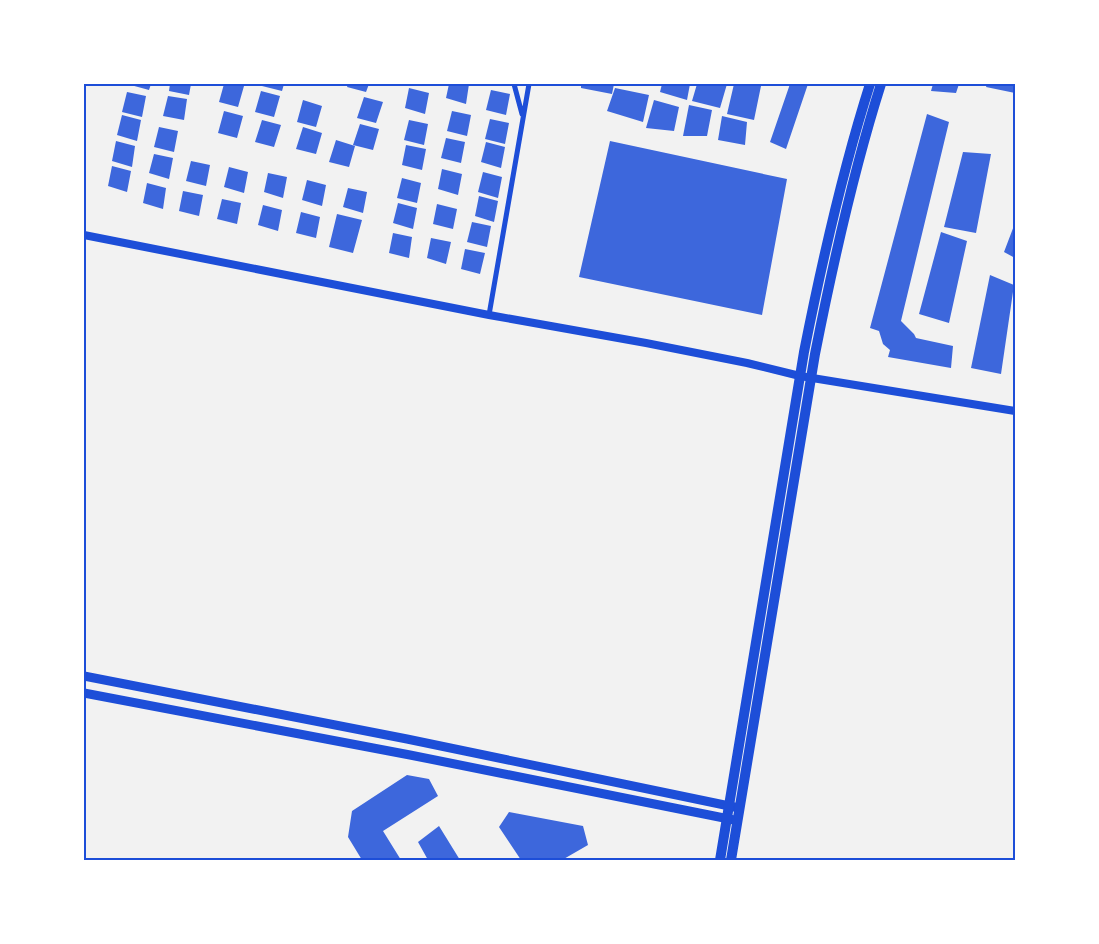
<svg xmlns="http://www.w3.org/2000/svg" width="1099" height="944" viewBox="0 0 1099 944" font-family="'Work Sans',sans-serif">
	<rect width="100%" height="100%" fill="#f2f2f2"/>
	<path fill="#3d67dc" d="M127 84H151L149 90Z
		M170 84H191L189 95 169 91Z
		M224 84H237L244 86 238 107 219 102Z
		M263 84H284L282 91 262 86Z
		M348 84H369L366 92 347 87Z
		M449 84H469L466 104 446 98Z
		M581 84H614L612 94 581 88Z
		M662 84H690L687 100 660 92Z
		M697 84H727L720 108 692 101Z
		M734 84H751L761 86 754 120 727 114Z
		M790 84H808L786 149 770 142Z
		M933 84H959L956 93 931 91Z
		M987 84H1015V93L986 87Z
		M409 88 429 93 425 114 405 108Z
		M615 88 649 95 643 122 607 111Z
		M491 90 510 94 506 115 486 110Z
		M261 91 280 96 274 117 255 112Z
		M127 92 146 96 142 117 122 112Z
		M168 96 187 99 184 120 163 116Z
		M364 97 383 102 376 123 357 118Z
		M303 100 322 106 316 127 297 122Z
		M654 100 679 107 674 131 646 128Z
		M689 105 712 110 707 136H683Z
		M224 111 243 116 237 138 218 133Z
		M452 111 471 115 467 136 447 131Z
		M927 114 949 122 901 321 914 334 916 338 953 346 951 368 888 357 890 350 883 344 879 331 870 328Z
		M122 115 141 120 137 141 117 135Z
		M722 116 747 122 745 145 718 140Z
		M490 119 509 123 505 144 485 139Z
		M262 120 281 125 274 147 255 142Z
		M409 120 428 124 424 145 404 140Z
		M360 124 379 129 373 150 353 145Z
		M159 127 178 131 174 152 154 147Z
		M303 127 322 133 316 154 296 149Z
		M446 138 465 142 461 163 441 158Z
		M336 140 355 146 349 167 329 162Z
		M116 141 135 146 132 167 112 161Z
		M610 141 787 179 762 315 579 277Z
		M486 142 505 147 501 168 481 162Z
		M406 145 426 149 422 170 402 165Z
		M963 152 991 154 976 233 944 227Z
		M154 154 173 158 169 179 149 173Z
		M191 161 210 165 206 186 186 181Z
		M112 166 131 171 127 192 108 186Z
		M229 167 248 172 244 193 224 187Z
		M442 169 462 174 458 195 438 189Z
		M483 172 502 177 498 198 478 192Z
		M268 173 287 177 283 198 264 192Z
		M402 178 421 183 417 203 397 198Z
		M307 180 326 185 322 206 302 200Z
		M147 183 166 188 163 209 143 203Z
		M348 188 367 192 363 213 343 207Z
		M183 191 203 195 199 216 179 211Z
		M479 196 498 201 494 222 475 216Z
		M222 199 241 203 237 224 217 219Z
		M398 203 417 208 413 229 393 223Z
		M437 204 457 209 453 229 433 224Z
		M263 205 282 210 278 231 258 225Z
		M301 212 320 217 316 238 296 233Z
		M337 214 362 220 353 253 329 247Z
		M472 222 491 226 487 247 467 242Z
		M1015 223V258L1004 252Z
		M941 232 967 241 949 323 919 314Z
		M393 233 412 237 409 258 389 253Z
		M431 238 451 242 446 264 427 258Z
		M465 249 485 253 480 274 461 269Z
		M990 275 1014 285 1001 374 971 368Z
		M407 775 429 779 438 796 383 831 401 860H362L348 837 352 811Z
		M509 812 583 826 588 845 562 860H521L499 827Z
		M439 826 460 860H428L418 842Z"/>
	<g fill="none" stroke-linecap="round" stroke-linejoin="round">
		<path stroke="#1d4ed8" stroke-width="5" d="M514 84 522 114
			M489 315 529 84"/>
		<path stroke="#1d4ed8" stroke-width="8" d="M84 235 489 315 646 343 747 363 800 376 1015 411"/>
		<path stroke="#1d4ed8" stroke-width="9" d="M84 676 407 739 739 808
			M84 693 410 755 734 820"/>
		<path stroke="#1d4ed8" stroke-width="10" d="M720 860 804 352C822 261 842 172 870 84
			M731 860 815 354C833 263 853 172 881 84"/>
	</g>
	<rect width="1099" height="944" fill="none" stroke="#ffffff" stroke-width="170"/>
	<rect x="85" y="85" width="929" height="774" fill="none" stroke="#1d4ed8" stroke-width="2"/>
</svg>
